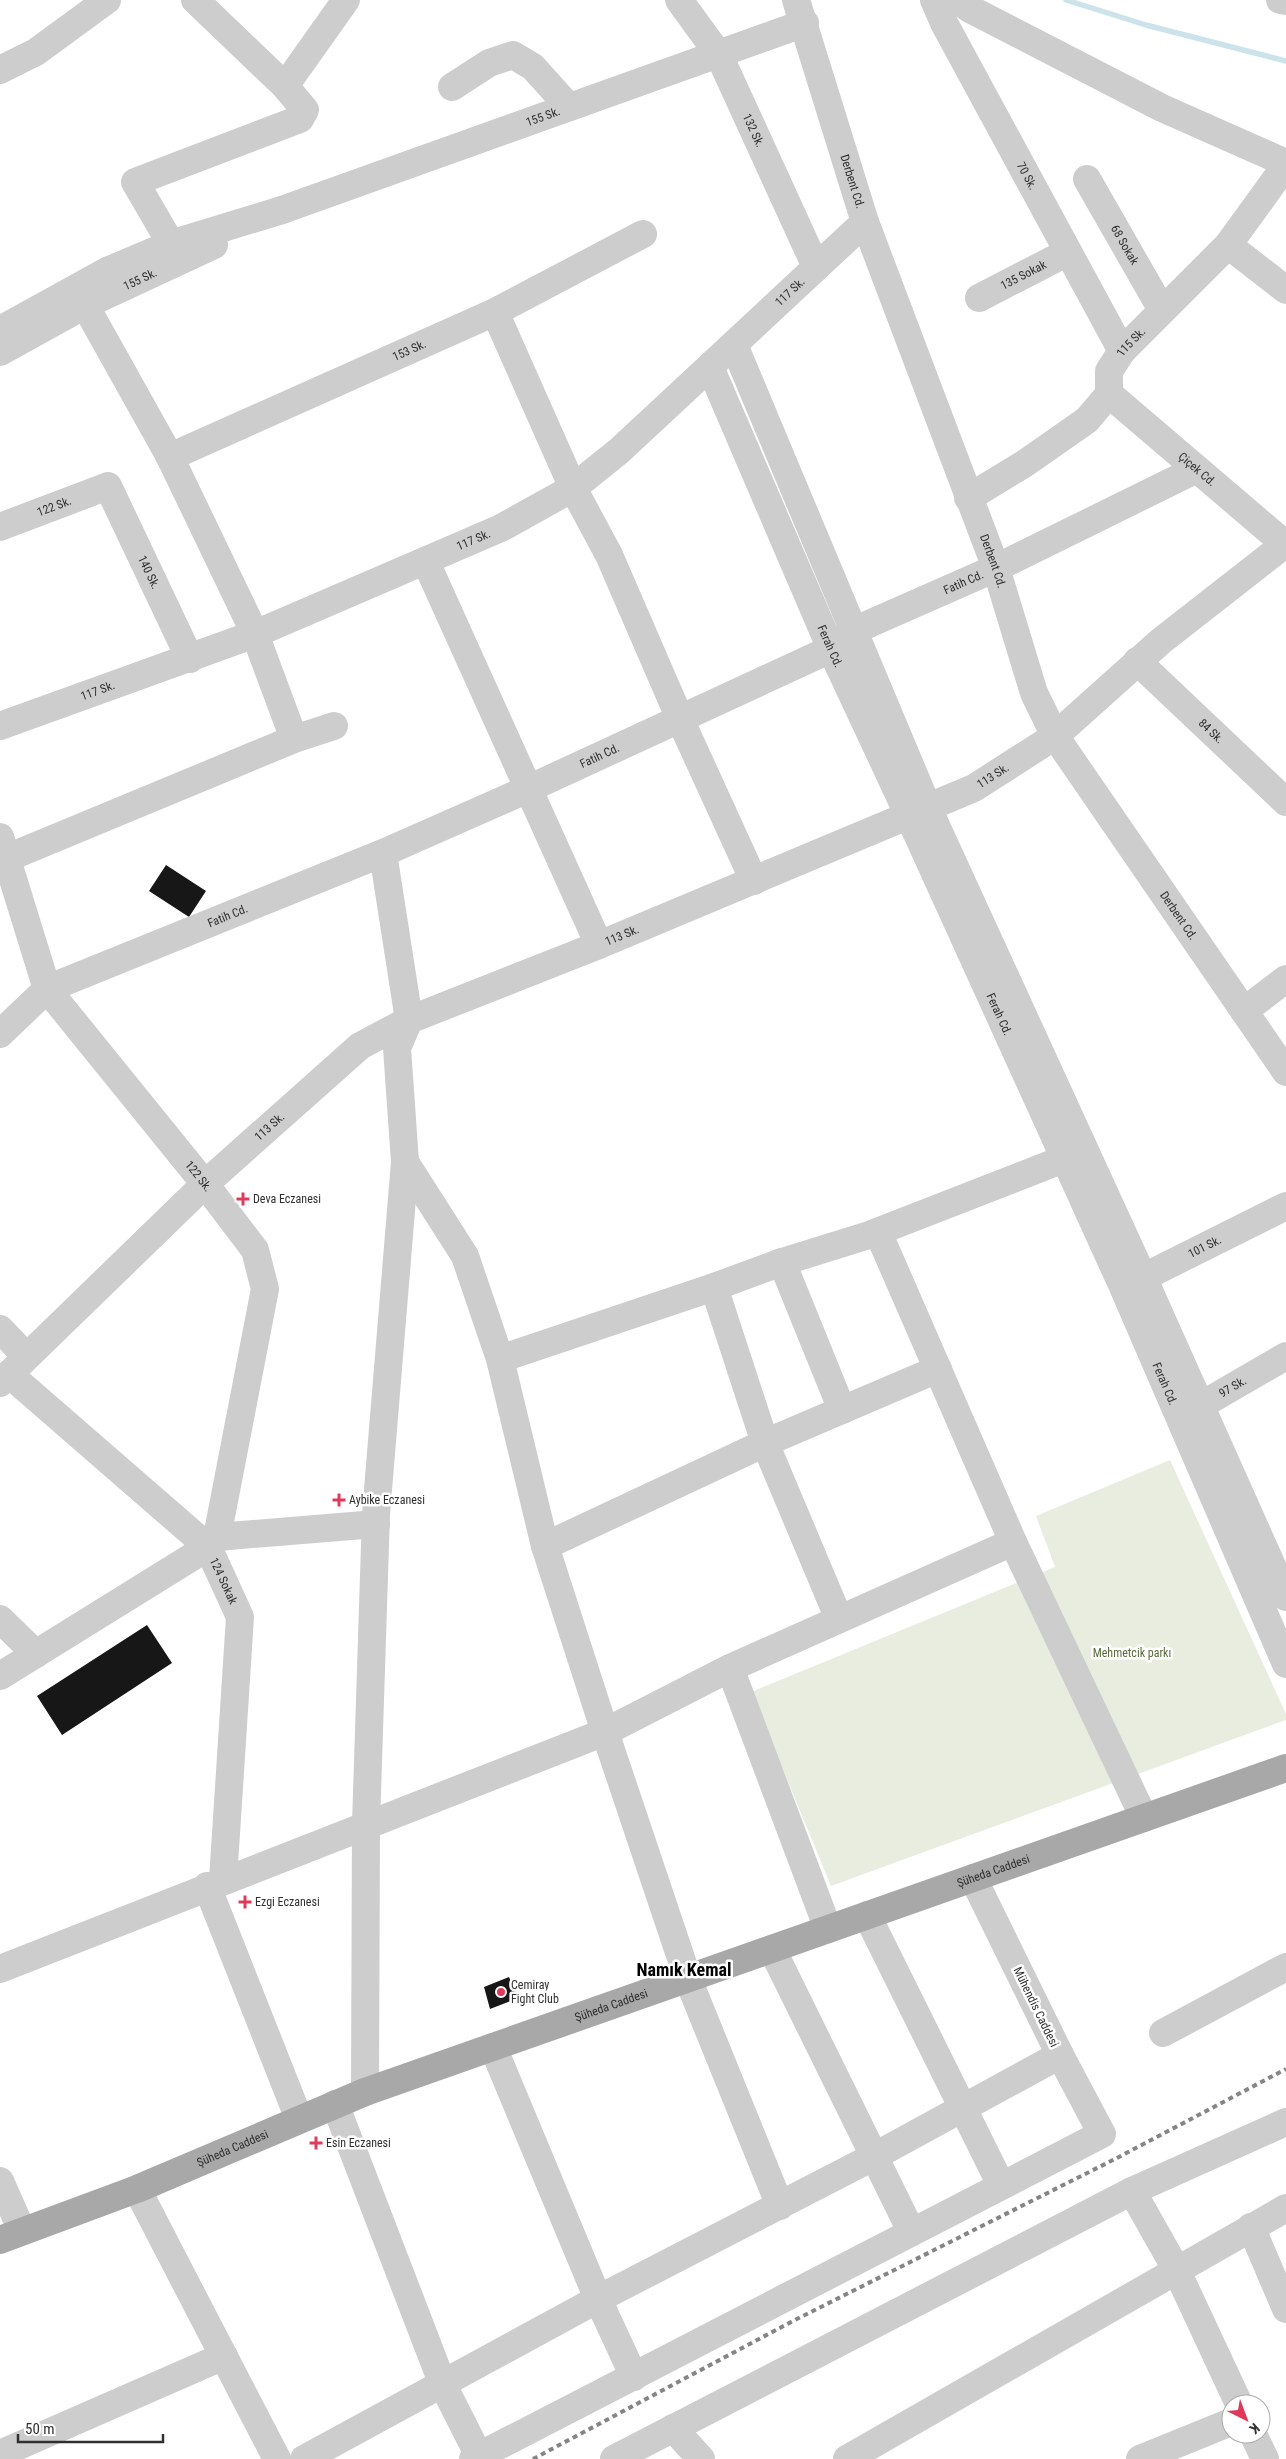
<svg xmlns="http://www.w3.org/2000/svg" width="1286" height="2459" viewBox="0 0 1286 2459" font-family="'Roboto Condensed',sans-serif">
	<rect width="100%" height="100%" fill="#fff"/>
	<path fill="#e8eddf" d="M1170 1460 1286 1714V1720L831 1886 751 1692 1055 1567 1036 1516Z"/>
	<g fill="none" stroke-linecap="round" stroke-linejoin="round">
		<path stroke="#cce3ec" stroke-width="5.5" d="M1066 0 1146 25 1286 61"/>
	</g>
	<path fill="#171717" d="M166 865 206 891 189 917 149 891Z
		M147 1625 172 1663 62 1735 37 1696Z
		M509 1977 518 1998 490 2009 484 1987Z"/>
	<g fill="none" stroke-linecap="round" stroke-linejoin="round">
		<g stroke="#cdcdcd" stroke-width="28">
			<path id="s1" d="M679 0 719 55 816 267"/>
			<path id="s2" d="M796 0 865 222 996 568 1034 693 1055 736 1286 1072"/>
			<path id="s3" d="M934 0 944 23 1122 351"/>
			<path d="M957 0 970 9 1162 108 1286 163"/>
			<path d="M1280 0 1286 1"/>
			<path d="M0 70 36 52 107 0"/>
			<path d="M285 86 346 0"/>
			<path d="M452 87 489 63 513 55 533 67 569 107"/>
			<path id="s4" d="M1087 179 1162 310"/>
			<path d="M171 244 135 182 300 119 305 110 285 86 195 0"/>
			<path d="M1228 245 1286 290"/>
			<path id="s5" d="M979 298 1068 252"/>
			<path d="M85 305 170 457 255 634 294 739"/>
			<path d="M495 312 573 488 609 555 680 719 754 881"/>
			<path id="s6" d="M0 330 107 271 171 244 282 210 805 23"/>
			<path d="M734 345 928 808 1143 1277 1286 1597"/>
			<path id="s7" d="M0 352 85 305 214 245"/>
			<path id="s8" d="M710 367 831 649 909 816 1123 1287 1286 1664"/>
			<path id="s9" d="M1109 394 1286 545"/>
			<path id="s10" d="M170 457 495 312 643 234"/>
			<path id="s11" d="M968 498 1024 464 1087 420 1109 394V371L1122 351 1228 245 1286 165"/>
			<path id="s12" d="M0 527 108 486 190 659"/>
			<path d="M426 562 599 945"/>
			<path id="s13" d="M1137 661 1286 802"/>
			<path id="s14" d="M0 726 255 634 501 528 573 488 619 451 865 222"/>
			<path id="s15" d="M0 837 47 989 205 1184 255 1250 265 1289 217 1537 208 1547 0 1676"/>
			<path d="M0 861 294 739 334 726"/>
			<path d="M1244 1011 1286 979"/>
			<path id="s16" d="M0 1034 47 989 383 853 528 789 831 649 853 631 996 568 1197 469"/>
			<path d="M405 1162 465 1256 500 1359 545 1546 605 1732 688 1979 780 2206"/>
			<path d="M878 1232 1013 1542 1144 1818"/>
			<path d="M782 1262 842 1410"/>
			<path id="s17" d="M1126 1286 1286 1206"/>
			<path d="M714 1287 765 1443 839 1619"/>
			<path d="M0 1329 26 1356"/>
			<path d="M500 1359 714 1287 782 1262 869 1235 1064 1159"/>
			<path id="s18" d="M9 1374 208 1547 240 1617 223 1880"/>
			<path id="s19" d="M0 1383 205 1184 360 1046 409 1020 599 945 974 788 1055 736 1161 641 1285 544"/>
			<path id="s20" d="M1186 1414 1286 1356"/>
			<path d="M217 1537 376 1524"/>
			<path d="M545 1546 765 1443 938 1369"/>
			<path d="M0 1619 36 1654"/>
			<path d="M730 1668 828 1929"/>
			<path d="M207 1886 299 2119"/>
			<path d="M867 1915 1001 2185"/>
			<path d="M772 1949 911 2231"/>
			<path d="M0 1969 605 1732 730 1668 1013 1542"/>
			<path d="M1163 2033 1286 1967"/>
			<path d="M493 2047 598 2299 634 2377"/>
			<path d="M365 2092 366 1824 376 1514 405 1162 397 1048 409 1020 383 853"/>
			<path d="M335 2104 443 2385 479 2456"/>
			<path d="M0 2181 22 2231"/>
			<path d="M137 2189 277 2459"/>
			<path d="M1132 2191 1176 2269 1239 2404"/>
			<path d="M1251 2227 1286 2309"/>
			<path d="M673 2428 701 2459"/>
			<path d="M1253 2434 1265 2459"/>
			<path d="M0 2454 224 2356"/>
			<path d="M304 2459 598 2299 873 2157 1060 2055"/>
			<path d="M473 2459 1102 2134 1060 2055 973 1878"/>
			<path d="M614 2459 1132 2191 1286 2122"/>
			<path d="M847 2459 1286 2208"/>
			<path d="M1140 2459 1231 2422"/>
		</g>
		<path stroke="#a8a8a8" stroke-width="28" id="s21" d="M0 2240 137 2189 365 2092 1286 1768"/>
		<path stroke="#858585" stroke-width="4" stroke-dasharray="5 4" stroke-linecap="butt" d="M533 2459 793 2321 1115 2159 1286 2069"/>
	</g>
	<g fill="#e0395a" stroke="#fff" stroke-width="2">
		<path d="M240.5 1191.5h5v5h5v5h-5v5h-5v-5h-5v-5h5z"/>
		<path d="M336.5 1492.5h5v5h5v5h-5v5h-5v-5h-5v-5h5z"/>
		<path d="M242.5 1894.5h5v5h5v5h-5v5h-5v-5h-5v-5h5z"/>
		<circle cx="501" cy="1992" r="5"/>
		<path d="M313.5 2135.5h5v5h5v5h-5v5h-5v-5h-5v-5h5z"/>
	</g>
	<g text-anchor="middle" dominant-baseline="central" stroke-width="5" stroke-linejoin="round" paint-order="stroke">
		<g font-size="12" fill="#303030" stroke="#fff">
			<text stroke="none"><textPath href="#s6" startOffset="585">155 Sk.</textPath></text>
			<text stroke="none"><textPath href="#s1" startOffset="151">132 Sk.</textPath></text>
			<text stroke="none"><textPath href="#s3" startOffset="199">70 Sk.</textPath></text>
			<text stroke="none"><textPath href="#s2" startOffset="190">Derbent Cd.</textPath></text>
			<text stroke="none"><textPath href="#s4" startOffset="76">68 Sokak</textPath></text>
			<text stroke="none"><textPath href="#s5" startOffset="50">135 Sokak</textPath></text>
			<text stroke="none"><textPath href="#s7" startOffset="158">155 Sk.</textPath></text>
			<text stroke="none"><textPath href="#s14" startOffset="914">117 Sk.</textPath></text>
			<text stroke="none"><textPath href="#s11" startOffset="236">115 Sk.</textPath></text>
			<text stroke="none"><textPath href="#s10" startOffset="262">153 Sk.</textPath></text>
			<text stroke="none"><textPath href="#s9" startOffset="116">Çiçek Cd.</textPath></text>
			<text stroke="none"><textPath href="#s12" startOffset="58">122 Sk.</textPath></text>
			<text stroke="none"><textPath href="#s14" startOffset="509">117 Sk.</textPath></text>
			<text stroke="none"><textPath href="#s2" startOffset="595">Derbent Cd.</textPath></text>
			<text stroke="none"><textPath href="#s12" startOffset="211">140 Sk.</textPath></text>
			<text stroke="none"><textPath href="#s16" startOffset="1069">Fatih Cd.</textPath></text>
			<text stroke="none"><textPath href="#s8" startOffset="304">Ferah Cd.</textPath></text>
			<text stroke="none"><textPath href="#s14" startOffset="104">117 Sk.</textPath></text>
			<text stroke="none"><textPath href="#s13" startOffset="102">84 Sk.</textPath></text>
			<text stroke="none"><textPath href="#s16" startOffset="665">Fatih Cd.</textPath></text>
			<text stroke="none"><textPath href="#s19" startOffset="1182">113 Sk.</textPath></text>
			<text stroke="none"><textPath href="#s16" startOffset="260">Fatih Cd.</textPath></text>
			<text stroke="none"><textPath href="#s2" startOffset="999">Derbent Cd.</textPath></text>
			<text stroke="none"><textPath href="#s19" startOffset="778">113 Sk.</textPath></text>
			<text stroke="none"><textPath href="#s8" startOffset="709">Ferah Cd.</textPath></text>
			<text stroke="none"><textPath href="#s19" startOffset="372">113 Sk.</textPath></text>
			<text stroke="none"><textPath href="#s15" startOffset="400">122 Sk.</textPath></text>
			<text stroke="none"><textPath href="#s17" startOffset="88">101 Sk.</textPath></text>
			<text stroke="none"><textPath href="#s8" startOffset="1114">Ferah Cd.</textPath></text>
			<text stroke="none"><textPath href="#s20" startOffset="54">97 Sk.</textPath></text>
			<text stroke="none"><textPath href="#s18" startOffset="301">124 Sokak</textPath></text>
			<text stroke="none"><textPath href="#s21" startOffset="1060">Şüheda Caddesi</textPath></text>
			<text stroke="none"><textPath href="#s21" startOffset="655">Şüheda Caddesi</textPath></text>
			<text transform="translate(1036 2007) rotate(64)">Mühendis Caddesi</text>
			<text stroke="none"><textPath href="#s21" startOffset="250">Şüheda Caddesi</textPath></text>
		</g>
		<g font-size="12" fill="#303030" stroke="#fff" text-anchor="start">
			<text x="253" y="1199">Deva Eczanesi</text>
			<text x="349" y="1500">Aybike Eczanesi</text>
			<text x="255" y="1902">Ezgi Eczanesi</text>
			<text x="511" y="1985">Cemiray<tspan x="511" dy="14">Fight Club</tspan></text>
			<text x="326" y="2143">Esin Eczanesi</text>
		</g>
		<g font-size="12" fill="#596b3e" stroke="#fff">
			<text x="1132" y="1653">Mehmetcik parkı</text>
		</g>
		<g font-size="18" font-weight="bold" fill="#000" stroke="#fff">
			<text x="684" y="1969">Namık Kemal</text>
		</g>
	</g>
	<g transform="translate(1246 2419) rotate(138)"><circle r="24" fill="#ffffff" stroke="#acacac"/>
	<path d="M0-4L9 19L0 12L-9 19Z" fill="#e0395a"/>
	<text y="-8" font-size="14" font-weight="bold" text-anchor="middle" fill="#303030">K</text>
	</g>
	<path d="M18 2434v8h145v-8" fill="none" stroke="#303030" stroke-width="2.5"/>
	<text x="25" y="2434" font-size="15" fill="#303030" stroke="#ffffff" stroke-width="4" paint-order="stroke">50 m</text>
</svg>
